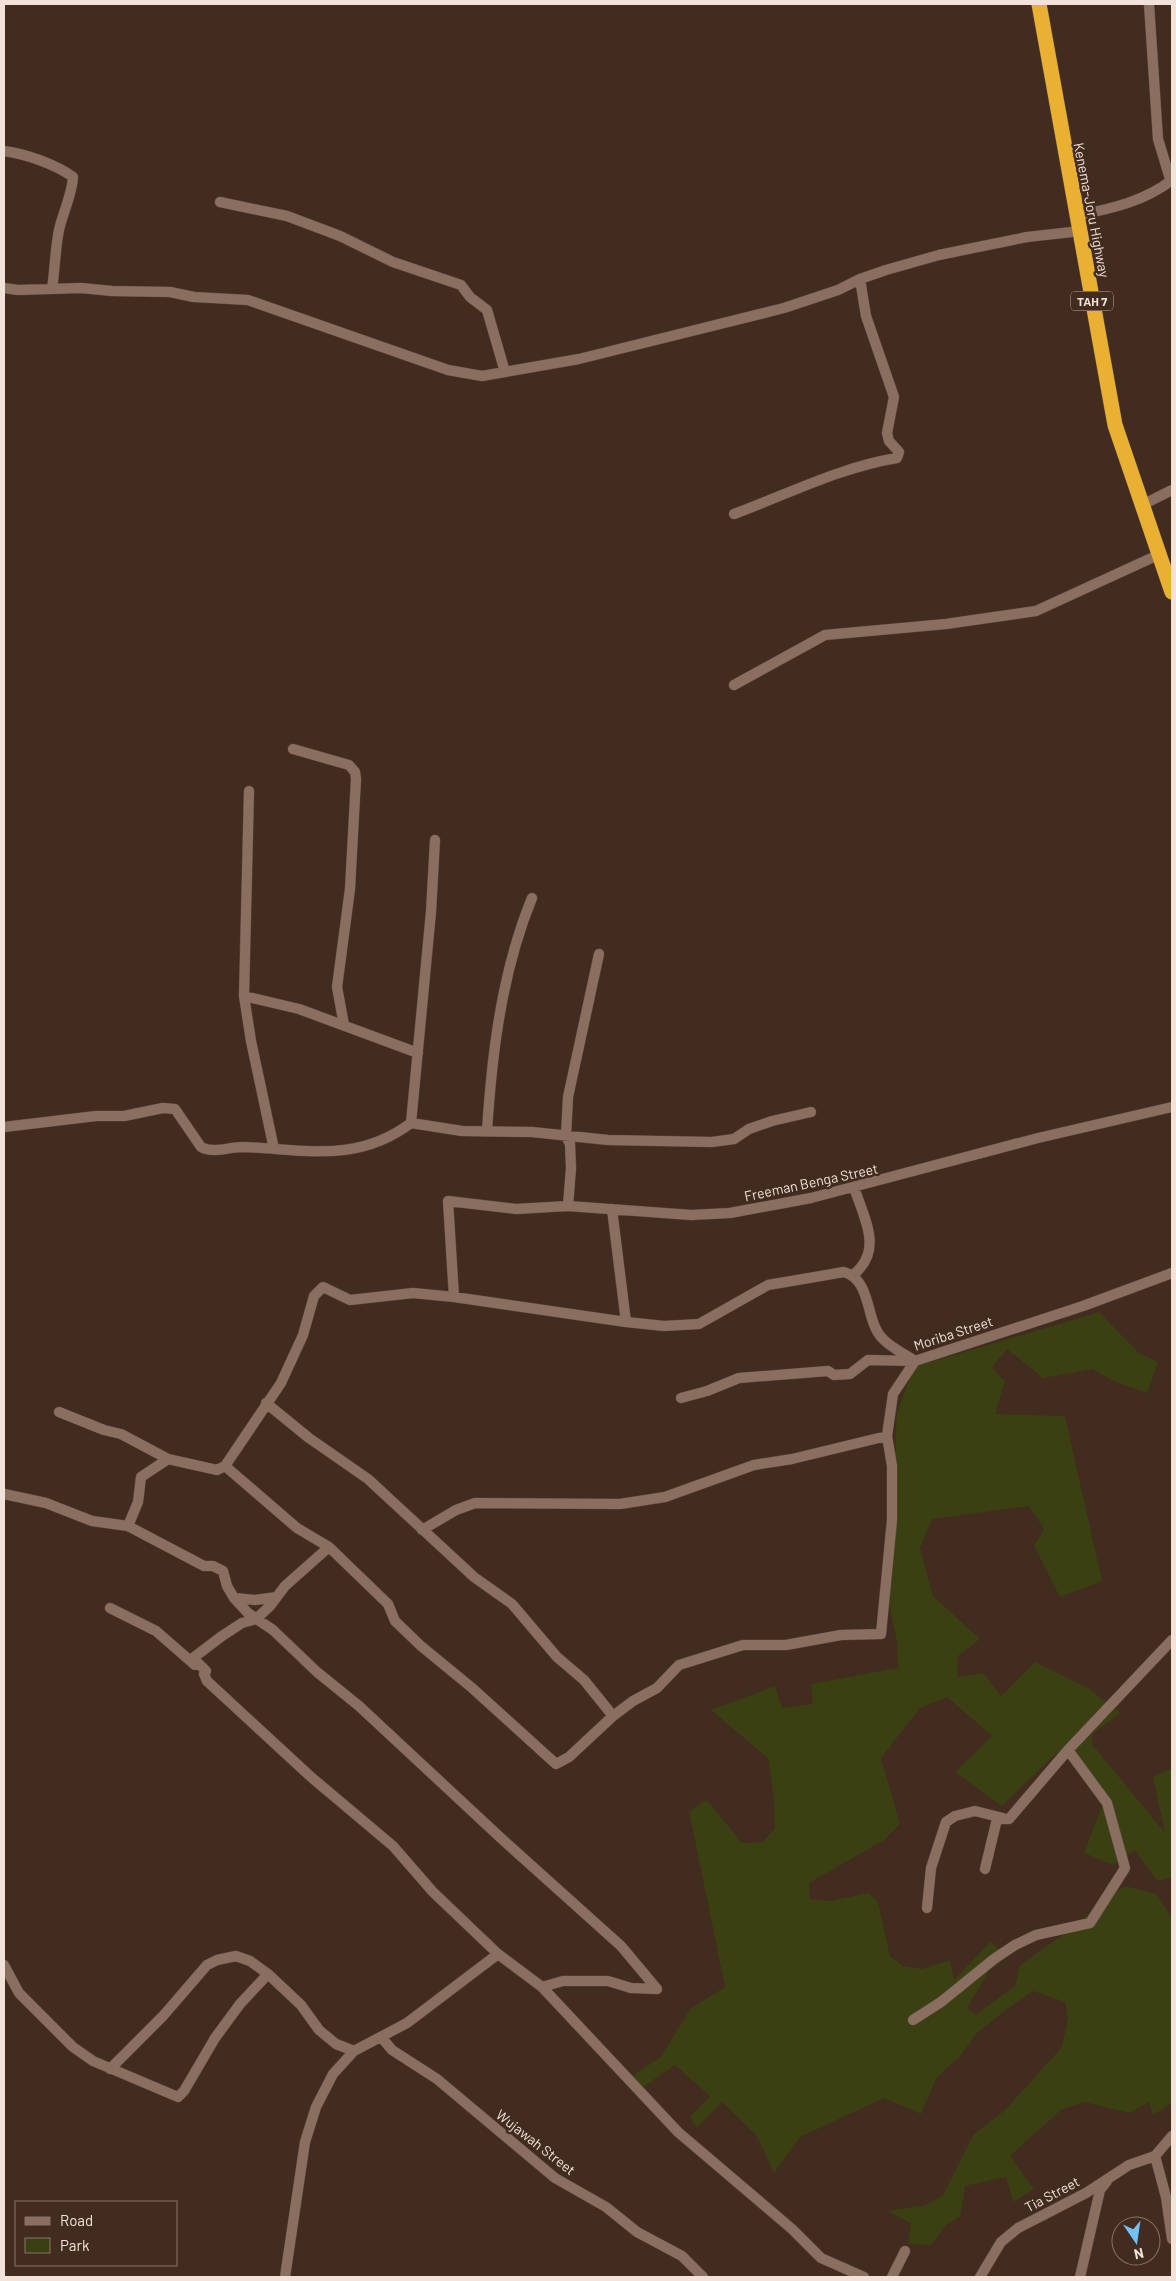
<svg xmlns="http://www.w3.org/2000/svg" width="1176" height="2281" viewBox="0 0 1176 2281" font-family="Barlow,sans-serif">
	<rect width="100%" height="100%" fill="#422b1f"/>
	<path fill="#3a4011" d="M1099 1312 1139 1353 1158 1362 1147 1393 1111 1380 1093 1369 1043 1378 1007 1349 992 1367 1005 1381 995 1414 1065 1416 1102 1581 1060 1597 1034 1546 1044 1529 1029 1506 932 1519 920 1548 933 1596 980 1639 958 1656 957 1677 983 1673 1001 1696 1035 1662 1088 1688 1121 1713 1092 1734V1744L1165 1833 1153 1777 1172 1768V1878L1157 1881 1135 1850 1113 1865 1084 1853 1106 1796 1068 1745 1048 1761 1002 1806 955 1772 992 1736 947 1697 920 1708 881 1758 900 1824 884 1840 809 1883 810 1899 829 1901 869 1893 878 1902 890 1956 903 1966 922 1969 950 1960 954 1980 990 1942 1009 1956 989 1971 967 2008 975 2015 1015 1986 1020 1965 1077 1925 1104 1898 1125 1886 1156 1894 1172 1918V2103L1153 2115 1149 2102 1130 2113 1084 2102 1061 2110 1010 2156 1034 2189 1013 2202 1006 2177 965 2186 960 2217 946 2225 931 2245 908 2244 911 2223 887 2211 926 2205 943 2195 974 2134 1005 2110 1062 2047 1068 2018 1065 2002 1033 1991 1003 2012 977 2033 960 2056 936 2079 921 2114 884 2098 800 2137 774 2173 757 2136 722 2102 697 2128 690 2117 710 2096 675 2065 639 2090 629 2078 661 2057 690 2009 725 1987 689 1811 707 1800 742 1843 762 1842 775 1829 774 1798 768 1758 711 1710 775 1686 782 1708 813 1704 811 1684 898 1668 897 1642 889 1603 897 1412 914 1367Z"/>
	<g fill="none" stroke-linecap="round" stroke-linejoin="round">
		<defs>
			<path id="street" d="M1149 4 1158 139 1171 182
				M4 151C26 154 55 164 73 177 72 195 63 212 59 230 55 250 55 269 52 289
				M220 202 287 216 340 236 393 262 461 285 470 297 487 310 505 372
				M1078 215C1111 209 1145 201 1172 180
				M4 288 18 290 81 288 112 291 170 292 194 297 248 300 448 370 482 376 579 359 784 308 838 290 860 279 886 270 939 255 1027 237 1081 231
				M1142 505 1172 490
				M734 514C788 494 841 467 897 458L899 452 889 441 887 433 894 397 866 316 860 279
				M734 685 825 635 946 624 1036 611 1158 555
				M293 749 349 765 355 772 356 779 350 889 337 987 344 1025
				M249 791 244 996 251 1041 274 1149
				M244 996 299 1009 418 1053
				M411 1123 431 912 435 840
				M4 1127 96 1116H124L163 1108 175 1109 201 1147C213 1154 228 1147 242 1147 305 1149 356 1164 411 1123L462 1131 532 1132 608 1140 712 1142 734 1139 749 1129 772 1121 811 1112
				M487 1131C492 1052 502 971 532 898
				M568 1206 571 1168 570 1144 566 1136 568 1097 599 954
				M612 1209 626 1322
				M853 1275C884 1250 864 1219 854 1187
				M915 1361C905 1354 891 1348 882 1338 865 1320 872 1280 844 1272L768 1285 699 1324 664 1326 626 1322 454 1297 448 1201 516 1209 568 1206 691 1215 730 1213 811 1198 1038 1138 1172 1107
				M681 1398 707 1391 739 1378 828 1371 834 1375 850 1374 868 1360 915 1361 1083 1306 1172 1273
				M266 1403 309 1438 368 1479 474 1577 512 1604 557 1657 584 1680 613 1716
				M59 1412 104 1430 121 1434 168 1459 217 1470 225 1466 297 1528 329 1547 388 1604 395 1621 421 1646 471 1687 556 1764 569 1757 613 1716 633 1701 657 1688 679 1665 743 1645H786L841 1635 881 1634 892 1520V1466L887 1436 893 1394 915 1361
				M225 1466 281 1383 303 1335 314 1296 323 1287 350 1300 413 1293 454 1297
				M4 1494 46 1503 92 1521 128 1526 204 1566H213L223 1571 227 1586 234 1598 248 1613 273 1630 317 1672 359 1706 503 1840 621 1946 657 1989
				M128 1526 138 1502 141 1477 168 1459
				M422 1530 456 1510 475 1503 620 1504 665 1497 754 1465 792 1459 887 1436
				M329 1547 285 1586 270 1606 256 1619 242 1623 222 1636 193 1658 206 1671 204 1674 207 1681 311 1777 393 1846 433 1892 498 1954 542 1987 678 2132 792 2229 821 2258 864 2277
				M234 1598 255 1600 277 1597
				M110 1608 156 1631 195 1665
				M985 1869 997 1819H1009L1068 1750 1172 1640
				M927 1908 931 1868 946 1822 955 1816 975 1811 1003 1818
				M4 1965 19 1993 73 2047 93 2061 178 2097 184 2091 215 2038 240 2004 268 1974
				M542 1987 563 1981H608L631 1988 657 1989
				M913 2020 941 2002 994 1959 1015 1945 1036 1935 1090 1923 1125 1868 1107 1803 1068 1750
				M382 2038 392 2050 437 2079 555 2178 606 2207 637 2232 682 2256 703 2277
				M110 2069 163 2016 207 1965 217 1960 236 1956 250 1961 268 1974 301 2005 319 2030 336 2044 354 2051
				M1155 2156 1166 2197 1172 2239
				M1155 2156 1172 2136
				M285 2277 305 2142 316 2107 333 2074 354 2051 407 2023 498 1954
				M892 2277 905 2251
				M980 2277 1001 2242 1018 2228 1086 2193 1129 2165 1155 2156
				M1080 2277 1100 2190 1107 2181"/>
			<path id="highway" d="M1039 4 1115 425 1172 592"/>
		</defs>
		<use href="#street" stroke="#5c493f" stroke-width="11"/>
		<use href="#highway" stroke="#5c493f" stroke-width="16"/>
		<use href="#street" stroke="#8a6f61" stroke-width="10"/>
		<use href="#highway" stroke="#e9b032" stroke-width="15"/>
	</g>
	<g text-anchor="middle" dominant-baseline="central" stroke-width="5" stroke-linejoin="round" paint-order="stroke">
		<rect fill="#422b1f" stroke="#bcaba2" stroke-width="1" x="1071" y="291.5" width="42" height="19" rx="4"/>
		<g font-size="12" font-weight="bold" fill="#f1e2da">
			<text x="1092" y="301">TAH 7</text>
		</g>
		<g font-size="14" fill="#f1e2da" stroke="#422b1f">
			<text transform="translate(1092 210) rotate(79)">Kenema-Joru Highway</text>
			<text transform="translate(811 1182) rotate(-12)">Freeman Benga Street</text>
			<text transform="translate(953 1333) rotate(-18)">Moriba Street</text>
			<text transform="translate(536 2142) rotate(38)">Wujawah Street</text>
			<text transform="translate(1052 2194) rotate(-28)">Tia Street</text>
		</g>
	</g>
	<rect width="1176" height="2281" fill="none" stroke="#f1e2da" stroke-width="10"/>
	<rect x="15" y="2201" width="162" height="65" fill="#422b1f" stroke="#88746a"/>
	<rect x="25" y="2217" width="25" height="8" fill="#8a6f61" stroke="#88746a"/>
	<text x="60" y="2226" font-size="15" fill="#f1e2da">Road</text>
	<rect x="25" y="2238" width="25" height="15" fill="#3a4011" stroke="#88746a"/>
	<text x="60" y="2251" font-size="15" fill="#f1e2da">Park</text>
	<g transform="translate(1136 2241) rotate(167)"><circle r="24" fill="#422b1f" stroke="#88746a"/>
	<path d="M0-4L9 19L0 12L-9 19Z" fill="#72c1f5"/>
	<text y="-8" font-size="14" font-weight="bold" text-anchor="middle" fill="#f1e2da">N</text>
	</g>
</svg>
